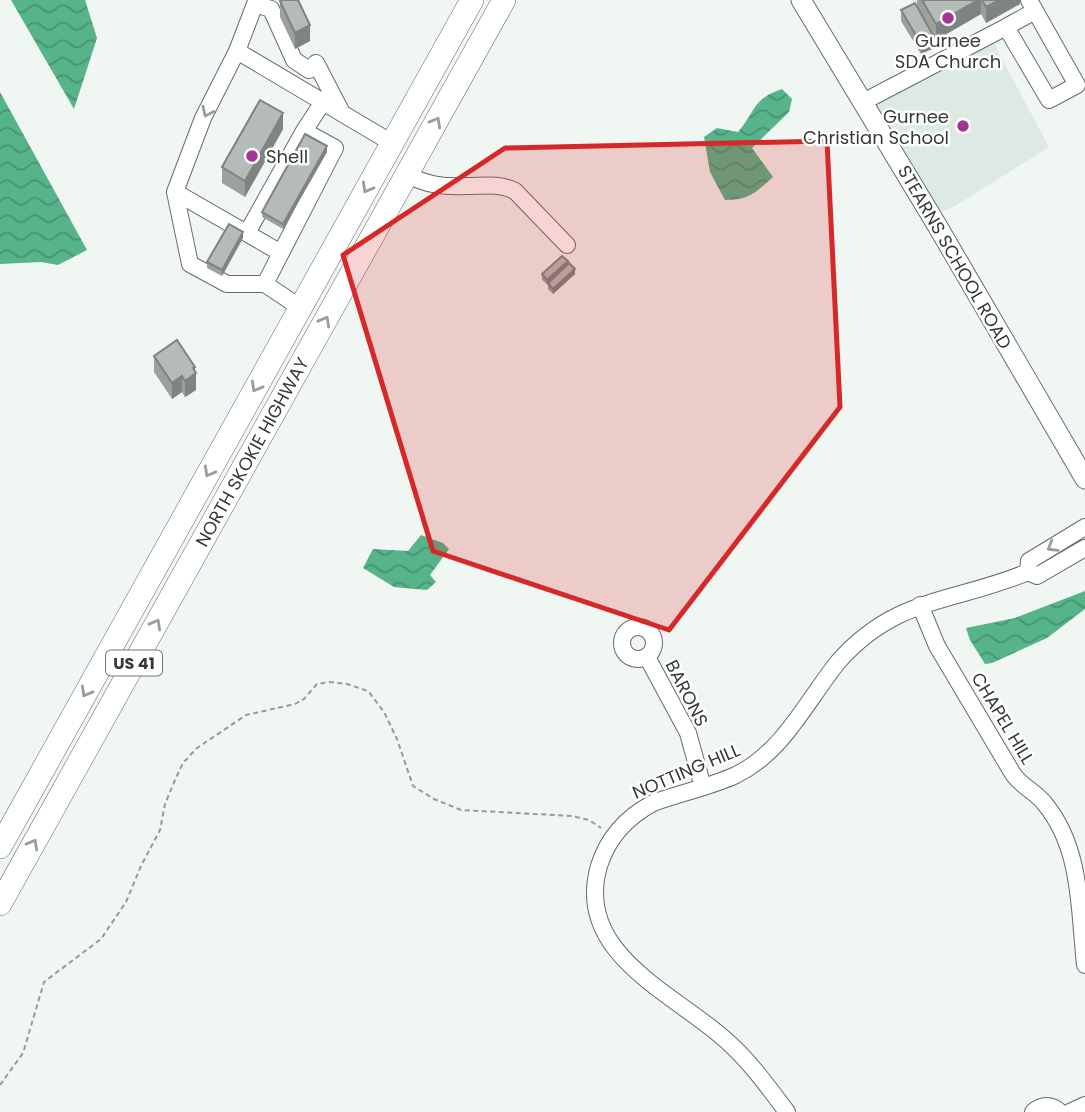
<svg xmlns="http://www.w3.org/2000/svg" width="1085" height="1112" viewBox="0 0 1085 1112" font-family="Poppins,sans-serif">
	<defs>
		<pattern id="water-waves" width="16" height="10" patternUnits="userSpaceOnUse" patternTransform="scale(1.75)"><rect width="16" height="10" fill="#56b38a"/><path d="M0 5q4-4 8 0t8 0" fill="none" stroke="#489372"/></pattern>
	</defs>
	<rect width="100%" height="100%" fill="#f0f6f2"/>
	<path fill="#ddeae3" d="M991 38 1049 147 952 208 939 212 875 105Z"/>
	<path fill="url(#water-waves)" d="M11 0H85L97 38 74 109Z
		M782 89 792 99 789 112 752 148 773 177C755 193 750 200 725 200L710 172 704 137 717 128 738 132C757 110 751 100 782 89Z
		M0 92 87 250 58 265 41 262 0 264Z
		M421 535 443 543 449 549 430 575 436 582 427 590 394 587 363 568 373 549 408 551Z
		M1085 591V609L1047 638 992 663 985 664 970 640 966 628 1015 618Z"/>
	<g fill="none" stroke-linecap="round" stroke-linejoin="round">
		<defs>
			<path id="minor" d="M1006 27 1035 11
				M237 51 203 118 175 192 190 264 227 284H265
				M863 102 1006 27 1049 100 1077 85 1029 0
				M342 113 316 63 309 70 294 60 271 9 255 4 237 51 392 143
				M406 174C426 185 444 187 466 186 484 186 499 183 515 191L567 245
				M175 192 281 253
				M247 233 304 131
				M301 308 265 284 335 148 304 131 323 102
				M1028 572 1029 561 1085 527
				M920 605 937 646 1013 774C1022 787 1036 792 1045 804 1082 849 1079 910 1085 965
				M622 643a16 16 0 1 1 32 0a16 16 0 1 1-32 0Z
				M647 657 688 733 703 787
				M787 1112C769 1088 751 1063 729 1043 677 994 573 955 599 866 608 837 627 817 653 803 680 793 710 787 736 775 783 752 806 702 838 662 896 596 954 603 1028 572L1037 576 1085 548
				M1033 1112C1042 1104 1051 1104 1060 1112
				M1070 1112 1085 1105"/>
			<path id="major" d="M801 0 938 227 1085 479"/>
			<path id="highway" d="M0 847 472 0
				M0 904 504 0"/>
		</defs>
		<use href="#minor" stroke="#676c69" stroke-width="18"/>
		<use href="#major" stroke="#676c69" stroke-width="21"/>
		<use href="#highway" stroke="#676c69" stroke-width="24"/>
		<path stroke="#969a98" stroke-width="2" stroke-dasharray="5 3.5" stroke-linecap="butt" d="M0 1085 23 1053 44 982 101 939 126 902 141 866 160 830 165 804 175 780 183 763 197 748 246 715 295 704 304 699 317 684 329 682 347 684 368 691 384 712 397 739 413 786 434 799 461 810 572 816 589 820 601 828"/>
		<use href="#minor" stroke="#fff" stroke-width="16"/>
		<use href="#major" stroke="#fff" stroke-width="19"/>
		<use href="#highway" stroke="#fff" stroke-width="23"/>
	</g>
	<path fill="#9ca19e" d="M917 0H1020V4L986 23 981 14 936 40 934 37V48L921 54 901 21V10L917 6Z
		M280 1 310 41 295 49 280 17Z
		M283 129 245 197 222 183V167Z
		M327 152 283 229 262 217V212Z
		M243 238 222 276 207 268V262Z
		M568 265 575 274 553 294 548 289V285L542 280V274Z
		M154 356 195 371 196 390 185 397 182 392 172 399 154 372Z"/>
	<path fill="#7f8381" d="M978 0H981V14L936 40V24Z
		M999 0H1020V4L986 23V7Z
		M310 25V41L295 49V33Z
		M934 37V48L921 54V44Z
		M283 113V129L245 197V181Z
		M327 146V152L283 229V224Z
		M243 232V238L222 276V270Z
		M568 261V266L548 283 547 285V280Z
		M575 269V274L553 294V289Z
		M195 367V374L196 373V390L185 397V381Z
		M182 376V392L172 399V383Z"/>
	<path fill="#b5bbb8" stroke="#7f8381" stroke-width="2" d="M283 0H298L310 25 295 33 280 1Z
		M922 0H978L936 24Z
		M982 0H999L986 7Z
		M915 3 934 37 921 44 901 10Z
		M260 100 283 113 245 181 222 167Z
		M305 134 327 146 283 224 262 212Z
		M229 224 243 232 222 270 207 262Z
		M562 256 568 261 547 280 542 274Z
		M569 263 575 269 553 289 548 283Z
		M177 340 195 367 193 368 196 373 185 381 182 376 172 383 154 356Z"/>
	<defs><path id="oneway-chevron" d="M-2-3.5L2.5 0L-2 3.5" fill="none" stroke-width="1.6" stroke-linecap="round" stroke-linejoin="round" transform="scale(1.75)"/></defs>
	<g stroke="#9c9c9c">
		<use href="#oneway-chevron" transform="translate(207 112) rotate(115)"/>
		<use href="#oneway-chevron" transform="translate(436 122) rotate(-61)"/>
		<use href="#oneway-chevron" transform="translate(367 188) rotate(119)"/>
		<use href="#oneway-chevron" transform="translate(325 321) rotate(-61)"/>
		<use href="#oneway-chevron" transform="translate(256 387) rotate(119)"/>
		<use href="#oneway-chevron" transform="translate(209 472) rotate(119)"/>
		<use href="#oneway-chevron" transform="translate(1052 547) rotate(149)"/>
		<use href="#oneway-chevron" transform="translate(156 624) rotate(-61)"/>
		<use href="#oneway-chevron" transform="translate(86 692) rotate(119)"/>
		<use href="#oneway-chevron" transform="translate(33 844) rotate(-61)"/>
	</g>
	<path fill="#d62828" fill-opacity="0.2" stroke="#d62828" stroke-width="5" stroke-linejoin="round" d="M827 141 840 407 669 630 433 551 343 255 505 148Z"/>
	<g fill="#a33695" stroke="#fff" stroke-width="2.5">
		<circle cx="948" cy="18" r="7"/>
		<circle cx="963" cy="126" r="7"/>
		<circle cx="252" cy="156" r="7"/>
	</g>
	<g text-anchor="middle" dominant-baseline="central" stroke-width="5" stroke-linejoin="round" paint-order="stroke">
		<rect fill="#fff" stroke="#747574" stroke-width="2" x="106" y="650.5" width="56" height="25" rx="5"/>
		<g font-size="16" font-weight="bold" fill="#383a39">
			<text x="134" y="663">US 41</text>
		</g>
		<g font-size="18" fill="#383a39" stroke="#fff">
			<text x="948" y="40">Gurnee<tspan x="948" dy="21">SDA Church</tspan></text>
			<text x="949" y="116" text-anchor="end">Gurnee<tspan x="949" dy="21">Christian School</tspan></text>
			<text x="266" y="156" text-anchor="start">Shell</text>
		</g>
		<g font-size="18" fill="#383a39" stroke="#fff">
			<text transform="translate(955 257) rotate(60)">STEARNS SCHOOL ROAD</text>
			<text transform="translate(252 452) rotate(-61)">NORTH SKOKIE HIGHWAY</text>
			<text transform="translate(687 693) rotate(63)">BARONS</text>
			<text transform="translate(1003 718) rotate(59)">CHAPEL HILL</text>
			<text transform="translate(686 771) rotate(-23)">NOTTING HILL</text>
		</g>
	</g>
</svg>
